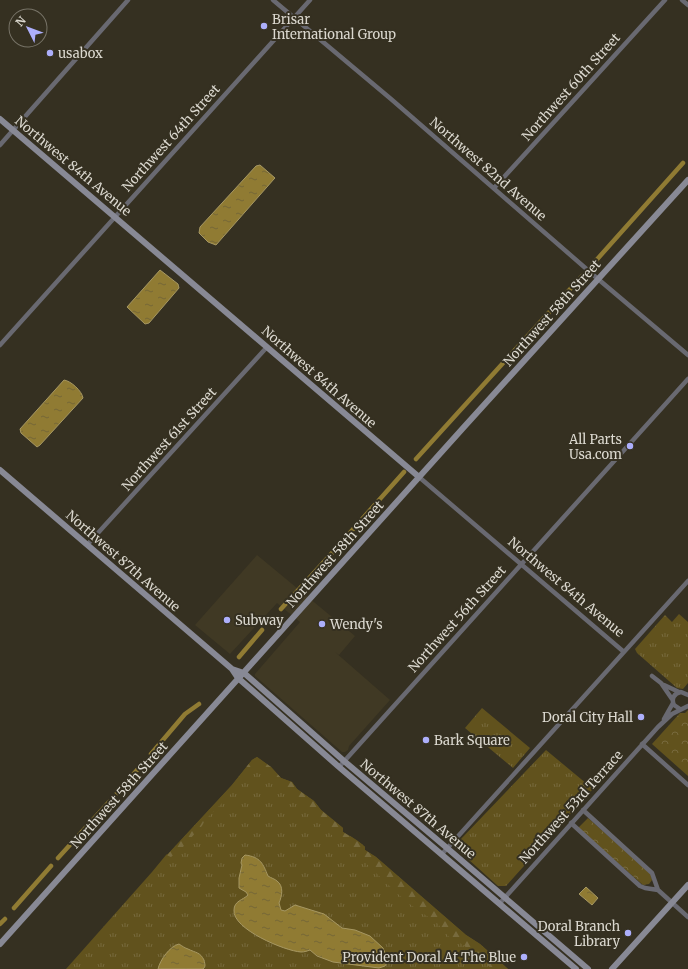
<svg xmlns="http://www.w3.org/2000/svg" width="688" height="969" viewBox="0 0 688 969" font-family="Merriweather,serif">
	<defs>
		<pattern id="grass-tufts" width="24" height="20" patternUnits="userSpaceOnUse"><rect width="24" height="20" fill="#61521d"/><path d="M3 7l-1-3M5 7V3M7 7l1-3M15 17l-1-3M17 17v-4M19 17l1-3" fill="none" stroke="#776a3d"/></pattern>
		<pattern id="forest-firs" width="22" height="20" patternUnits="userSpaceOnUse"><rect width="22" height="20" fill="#61521d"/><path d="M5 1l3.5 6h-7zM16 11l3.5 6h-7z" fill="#776a3d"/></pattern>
		<pattern id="park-crowns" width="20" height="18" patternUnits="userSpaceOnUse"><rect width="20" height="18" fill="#61521d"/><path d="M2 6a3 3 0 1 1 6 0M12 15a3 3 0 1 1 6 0" fill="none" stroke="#776a3d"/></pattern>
		<pattern id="water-ripples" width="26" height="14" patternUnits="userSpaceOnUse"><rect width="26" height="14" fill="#907b33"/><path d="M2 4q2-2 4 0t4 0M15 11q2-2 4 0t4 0" fill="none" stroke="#756737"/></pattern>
	</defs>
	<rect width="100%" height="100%" fill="#353021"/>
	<path fill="#403924" d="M257 555 355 636 339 655 335 652 390 700 349 746 348 750 345 752H342L255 676V674L300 622 277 603 230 654 195 625Z"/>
	<path fill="url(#grass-tufts)" d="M679 614 688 622V683L683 689 677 688 637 653 635 649 665 615 672 622Z
		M482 708 530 748 513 768 465 728Z
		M546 750 593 789 506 886H498L459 851 460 840Z
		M257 757 271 767 281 778 292 782 297 789 314 801 321 810 343 828V832C351 837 358 840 365 847V850L376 857 466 935 480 944 508 969H66L152 872 166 855 168 854 232 785 252 760Z"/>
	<path fill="url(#forest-firs)" d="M257 757 271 767 281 778 292 782 297 789 314 801 321 810 343 828V832C351 837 358 840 365 847V850L376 857 466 935 480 944 508 969H492L484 962 473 958 470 950 460 943 452 940 437 923 411 905 398 894 351 849 322 828 317 815 291 797 287 789 270 780 266 772 260 765 256 764C240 784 224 802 206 819 204 821 203 825 201 827 191 837 183 849 171 857L166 855 168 854 232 785 252 760Z"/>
	<path fill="url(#park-crowns)" d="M688 710V776L652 744 680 713H685Z
		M588 818 651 874 652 880 649 884 643 885 578 828Z"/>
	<path fill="url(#water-ripples)" stroke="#a69762" d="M260 165 275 178 274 179 216 245 208 242 199 233 200 227 256 166Z
		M160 270 178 284 179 288 149 323 145 324 127 307Z
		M64 380C71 381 82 391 83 398L40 445 37 447 21 433 20 429Z
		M245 855C261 857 263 864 268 876 271 878 275 879 277 881 284 886 282 896 279 903L281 910 285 911 295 905 324 914 342 928 355 930 370 936 383 948 388 961 385 966 379 968 333 962 317 956 310 950C307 951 305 952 301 952 285 951 232 929 234 910 234 901 243 900 248 895L246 892 239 888V878L242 865 241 863 242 858Z
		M586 887 598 898 592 905 579 894Z
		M179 944C182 946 185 948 188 949 196 953 200 952 204 960 205 965 206 966 203 969H158C160 960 170 946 179 944Z"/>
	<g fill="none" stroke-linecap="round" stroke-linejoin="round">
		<path stroke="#907b33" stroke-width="4.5" d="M592 265 683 163
			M416 459 582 276
			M339 545 404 472
			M281 609 332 553
			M239 657 262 630
			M151 754 185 714 199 704
			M117 793 144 762
			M58 858 109 802
			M14 908 51 866
			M0 924 5 919"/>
		<path stroke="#696971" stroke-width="4.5" d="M273 0 391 99 598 279 688 355
			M682 0 688 5
			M0 145 128 0
			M494 188 665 0
			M0 345 310 0
			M419 477 624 652
			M87 545 267 347
			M652 676 661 683 672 699
			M664 685 679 692
			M680 709 674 705C671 699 674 693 681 692L688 695
			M664 719 673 703
			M642 744 688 785
			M339 767 688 379
			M583 810 652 873 658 890 688 917
			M571 823 640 886 645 888 658 890
			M442 854 688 581
			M500 903 658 727 672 714 688 706"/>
		<path stroke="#888995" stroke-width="6" d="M0 119 419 477
			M0 470 232 669 238 678 339 767 576 969
			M232 669 244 673 344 761 447 848 588 969
			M0 944 464 427 688 180
			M612 969 688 885"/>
	</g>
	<g fill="#adaffb" stroke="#353021" stroke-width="1.5">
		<circle cx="264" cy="26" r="4"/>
		<circle cx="50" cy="53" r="4"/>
		<circle cx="630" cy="446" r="4"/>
		<circle cx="227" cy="620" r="4"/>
		<circle cx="322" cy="624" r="4"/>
		<circle cx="641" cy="717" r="4"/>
		<circle cx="426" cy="740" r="4"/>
		<circle cx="628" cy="933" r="4"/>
		<circle cx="524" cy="957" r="4"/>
	</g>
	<g text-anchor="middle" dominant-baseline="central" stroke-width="4" stroke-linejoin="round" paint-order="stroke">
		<g font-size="13" fill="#dbd8cf" stroke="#353021" text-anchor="start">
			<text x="272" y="19">Brisar<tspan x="272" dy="15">International Group</tspan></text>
			<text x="58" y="53">usabox</text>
			<text x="622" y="439" text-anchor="end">All Parts<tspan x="622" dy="15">Usa.com</tspan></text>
			<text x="235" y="620">Subway</text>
			<text x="330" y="624">Wendy's</text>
			<text x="633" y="717" text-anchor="end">Doral City Hall</text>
			<text x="434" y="740">Bark Square</text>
			<text x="620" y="926" text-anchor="end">Doral Branch<tspan x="620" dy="15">Library</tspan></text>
			<text x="516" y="957" text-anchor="end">Provident Doral At The Blue</text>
		</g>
		<g font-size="13" fill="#dbd8cf" stroke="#353021">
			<text transform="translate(571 87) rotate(-48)">Northwest 60th Street</text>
			<text transform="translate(171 138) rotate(-48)">Northwest 64th Street</text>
			<text transform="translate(73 166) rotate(40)">Northwest 84th Avenue</text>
			<text transform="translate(488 169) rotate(41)">Northwest 82nd Avenue</text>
			<text transform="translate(552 313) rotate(-48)">Northwest 58th Street</text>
			<text transform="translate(319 377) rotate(41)">Northwest 84th Avenue</text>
			<text transform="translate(169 439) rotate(-48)">Northwest 61st Street</text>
			<text transform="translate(335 554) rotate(-48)">Northwest 58th Street</text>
			<text transform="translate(123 561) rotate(41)">Northwest 87th Avenue</text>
			<text transform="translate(566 587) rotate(40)">Northwest 84th Avenue</text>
			<text transform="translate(457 619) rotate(-48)">Northwest 56th Street</text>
			<text transform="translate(119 795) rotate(-48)">Northwest 58th Street</text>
			<text transform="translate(571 807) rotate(-48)">Northwest 53rd Terrace</text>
			<text transform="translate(418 809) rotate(40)">Northwest 87th Avenue</text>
		</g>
	</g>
	<g transform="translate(28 28) rotate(312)"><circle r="19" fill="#353021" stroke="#777367"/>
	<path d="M0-3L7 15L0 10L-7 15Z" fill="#adaffb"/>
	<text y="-6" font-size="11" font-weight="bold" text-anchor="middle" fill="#dbd8cf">N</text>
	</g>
</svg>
